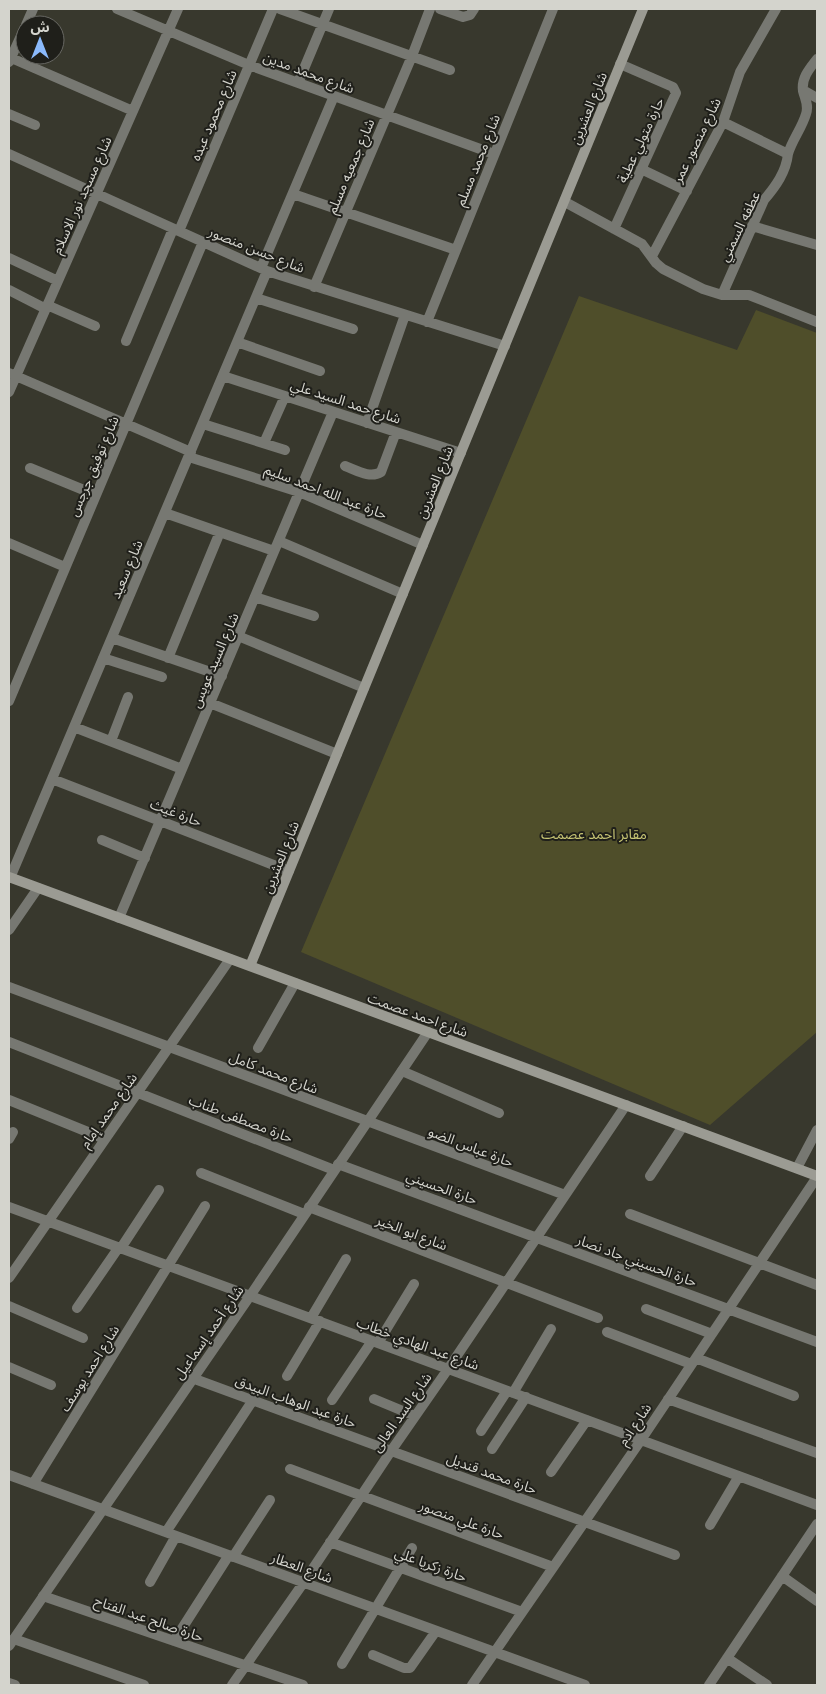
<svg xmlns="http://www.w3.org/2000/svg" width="826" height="1694" viewBox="0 0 826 1694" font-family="'Open Sans','Noto Sans Arabic',sans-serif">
	<rect width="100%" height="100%" fill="#38382d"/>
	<path fill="#4f4e2a" d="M579 296 737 350 756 310 817 333V1032L710 1125 301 952Z"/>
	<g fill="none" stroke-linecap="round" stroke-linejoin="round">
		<path stroke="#777872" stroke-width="10" d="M117 9 249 65 494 154
			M280 9 450 70
			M440 9 463 17 470 15 474 9
			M26 25 33 9
			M9 57 133 111
			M9 62 25 27
			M298 83 329 9
			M803 90 817 98
			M9 114 35 125
			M9 154 267 271 505 346
			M788 154C792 140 802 128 806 114 809 105 805 99 803 91 801 78 810 68 817 59
			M641 169 687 191
			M293 194 456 250
			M565 202 642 244 656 263 663 269 703 289 722 295H749L817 322
			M752 226 817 245
			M614 229 676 93 673 87 620 64
			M179 231 273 9
			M652 256 723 122 740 72 776 9
			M9 258 58 281
			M261 268 334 96
			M314 287 412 56 430 9
			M9 290 46 309
			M722 295 764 200C776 186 786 172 788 154L723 122
			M256 298 353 329
			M47 305 95 326
			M427 322 553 9
			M126 341 173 229
			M237 342 320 371
			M9 373 191 452
			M223 376 461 453
			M9 392 178 9
			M367 423 405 315
			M203 424 285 450
			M264 443 285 396
			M189 457 299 492 423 545
			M345 466C356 470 370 479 381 472L396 432
			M30 468 96 495
			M165 513 274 551
			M279 541 403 594
			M9 543 65 567
			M255 597 314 616
			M238 636 364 688
			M112 638 222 676
			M103 658 162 677
			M168 658 220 532
			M9 701 203 242
			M210 703 337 754
			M74 727 182 769
			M111 741 128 697
			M52 779 289 871
			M102 840 145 858
			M10 878 267 271
			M119 918 333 412
			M9 930 38 888
			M9 987 565 1195
			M9 1042 334 1170
			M258 1048 295 983
			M402 1071 499 1113
			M9 1100 105 1139
			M9 1139 13 1132
			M338 1164 817 1342
			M797 1168 817 1130
			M201 1173 304 1214
			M650 1176 683 1126
			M9 1207 817 1505
			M309 1207 598 1318
			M630 1214 817 1285
			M121 1248 159 1190
			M9 1278 230 959
			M9 1306 83 1338
			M77 1308 119 1247
			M646 1309 712 1334
			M311 1318 346 1259
			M607 1332 691 1364
			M378 1343 414 1284
			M696 1358 794 1396
			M9 1367 51 1385
			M287 1376 320 1321
			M192 1378 675 1555
			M513 1393 551 1329
			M374 1399 415 1416
			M668 1399 817 1453
			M332 1400 372 1341
			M481 1431 507 1391
			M492 1449 526 1397
			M290 1469 553 1567
			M551 1472 587 1420
			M9 1475 585 1685
			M33 1484 205 1206
			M710 1525 739 1476
			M166 1532 253 1400
			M330 1542 522 1612
			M233 1557 270 1500
			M782 1576 817 1601
			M150 1582 176 1536
			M43 1596 303 1685
			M14 1639 144 1685
			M174 1641 229 1555
			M373 1655 404 1668H410L436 1631
			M727 1658 767 1685
			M342 1664 412 1548
			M9 1683 15 1685
			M232 1685 304 1582 391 1451 448 1369 626 1105
			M472 1685 641 1440 817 1177
			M709 1685 817 1524"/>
		<path stroke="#777872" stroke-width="10" d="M9 1646 250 1296 428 1032"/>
		<path stroke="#9b9b93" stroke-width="10" d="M9 877 817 1176
			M250 966 643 9"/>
	</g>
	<g text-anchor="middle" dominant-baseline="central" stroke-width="4" stroke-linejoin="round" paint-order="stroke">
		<g font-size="14" fill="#d4d4cd" stroke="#1f1f1a">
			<text transform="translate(309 72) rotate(20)">شارع محمد مدين</text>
			<text transform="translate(588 108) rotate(-68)">شارع العشرين</text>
			<text transform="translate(213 115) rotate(-67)">شارع محمود عبده</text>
			<text transform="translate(640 140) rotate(-65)">حارة متولي عطية</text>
			<text transform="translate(696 140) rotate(-64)">شارع منصور عمر</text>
			<text transform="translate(477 160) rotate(-68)">شارع محمد مسلم</text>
			<text transform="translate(350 166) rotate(-67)">شارع جمعيه مسلم</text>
			<text transform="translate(81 195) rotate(-66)">شارع مسجد نور الاسلام</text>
			<text transform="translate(739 226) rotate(-64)">عطفه السمني</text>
			<text transform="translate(257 249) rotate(22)">شارع حسن منصور</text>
			<text transform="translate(346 401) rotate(18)">شارع حمد السيد علي</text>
			<text transform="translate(93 466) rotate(-67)">شارع توفيق جرجس</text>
			<text transform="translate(434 482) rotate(-68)">شارع العشرين</text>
			<text transform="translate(326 491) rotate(21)">حارة عبد الله احمد سليم</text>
			<text transform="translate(126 569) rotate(-67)">شارع سعيد</text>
			<text transform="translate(214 660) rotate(-67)">شارع السيد عويس</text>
			<text transform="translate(176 812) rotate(21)">حارة غيث</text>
			<text transform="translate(280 857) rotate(-68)">شارع العشرين</text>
			<text transform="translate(418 1014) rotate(20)">شارع احمد عصمت</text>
			<text transform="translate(274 1072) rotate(21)">شارع محمد كامل</text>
			<text transform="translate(108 1110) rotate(-55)">شارع محمد إمام</text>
			<text transform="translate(241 1118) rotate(21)">حارة مصطفى طناب</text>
			<text transform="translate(471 1146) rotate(21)">حارة عباس الضو</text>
			<text transform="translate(442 1187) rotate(20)">حارة الحسيني</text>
			<text transform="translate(412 1232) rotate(21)">شارع ابو الخير</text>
			<text transform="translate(637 1260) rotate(20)">حارة الحسيني جاد نصار</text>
			<text transform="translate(208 1332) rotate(-55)">شارع أحمد إسماعيل</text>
			<text transform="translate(418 1343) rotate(20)">شارع عبد الهادي خطاب</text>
			<text transform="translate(89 1368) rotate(-58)">شارع احمد يوسف</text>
			<text transform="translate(296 1401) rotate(20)">حارة عبد الوهاب البيدق</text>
			<text transform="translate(401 1412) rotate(-55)">شارع السد العالى</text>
			<text transform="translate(634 1424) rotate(-56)">شارع ادم</text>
			<text transform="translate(492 1473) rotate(20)">حارة محمد قنديل</text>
			<text transform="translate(462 1519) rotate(20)">حارة علي منصور</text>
			<text transform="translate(431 1564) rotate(20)">حارة زكريا علي</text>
			<text transform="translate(302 1567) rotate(20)">شارع العطار</text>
			<text transform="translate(149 1618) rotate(19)">حارة صالح عبد الفتاح</text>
		</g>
		<g font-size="14" fill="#c7c574" stroke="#1f1f1a">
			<text x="594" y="833">مقابر احمد عصمت</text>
		</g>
	</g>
	<rect width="826" height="1694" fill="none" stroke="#d4d4cd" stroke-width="20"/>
	<g transform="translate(40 40)"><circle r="24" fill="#1f1f1a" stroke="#676762"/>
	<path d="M0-4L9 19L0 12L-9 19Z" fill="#8bbafc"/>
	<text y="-8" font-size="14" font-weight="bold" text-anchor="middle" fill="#d4d4cd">ش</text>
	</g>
</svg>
